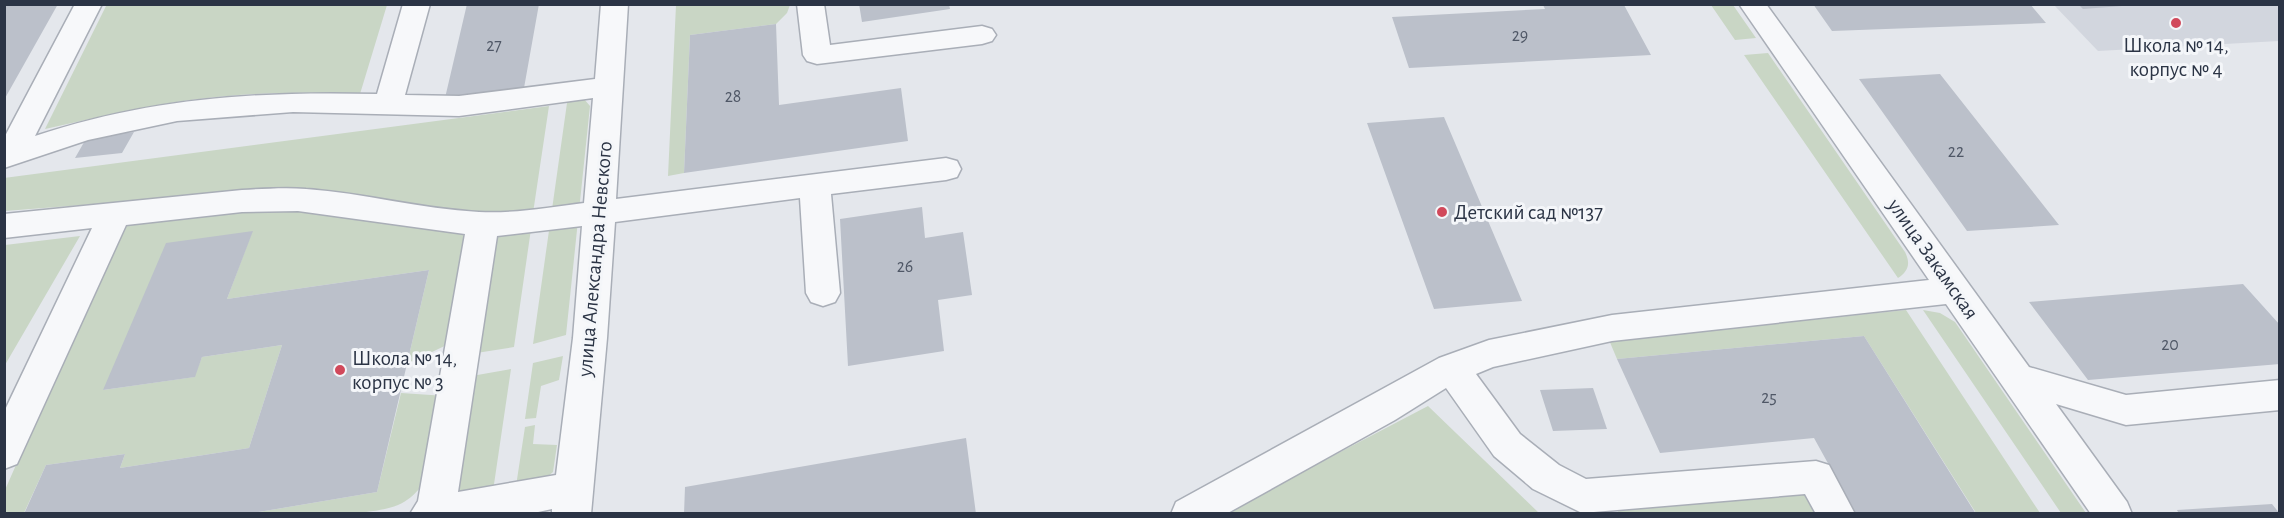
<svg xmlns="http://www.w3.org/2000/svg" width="2284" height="518" viewBox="0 0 2284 518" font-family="'Alegreya Sans',sans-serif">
	<rect width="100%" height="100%" fill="#e4e7ec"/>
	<path fill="#d2d6de" d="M2054 5H2279V41L2098 51Z"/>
	<path fill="#c9d6c5" d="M107 4H387V5L360 94C306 92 253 92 199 99 147 105 96 118 45 129Z
		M676 5H790L787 13 776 24 690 35 684 173 668 176Z
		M1711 5H1733L1756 38 1735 40Z
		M1768 53 1905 252C1911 264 1908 271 1898 278L1744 55Z
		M568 96 584 99 590 106 566 335 533 344Z
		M549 106 533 213 505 216 277 190 5 211 4 178Z
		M306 209 476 233 457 340 407 364 429 270 227 299 252 232 103 390 194 377 202 357 282 345 249 448 120 468 125 454 46 465 24 513 5 514V490L124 219 193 211Z
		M531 229 514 347 470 354 488 235Z
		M80 236 5 365V245Z
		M1906 310 2040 513H1976L1864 336 1617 359 1609 340Z
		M1923 310 1940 313 1955 322 2086 513H2061Z
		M563 356 559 380 541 386 536 418 525 419 533 363Z
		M511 369 493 491 446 499 466 377Z
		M401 393 446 396 420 488C414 495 407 501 398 505 367 518 285 514 247 514L377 492Z
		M1428 406 1539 513 1222 514Z
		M535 425 533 444 557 445 553 472 546 478 516 486 525 427Z
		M1808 492 1819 513 1619 514 1618 511Z"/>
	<path fill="#bbc0ca" d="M4 4H58L4 100Z
		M467 4H539L524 88 445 98Z
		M859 4H949L950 9 862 22Z
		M1813 4H2030L2046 23 1832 31Z
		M2078 4H2122V6L2083 9Z
		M1543 5H1624L1651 55 1409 68 1392 17 1545 9Z
		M776 24 779 105 901 88 908 141 684 173 690 35Z
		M1940 74 2059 225 1967 231 1859 79Z
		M1444 117 1522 301 1434 309 1367 123Z
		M134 132 122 153 75 158 87 137Z
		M922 207 925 238 963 232 972 295 938 300 944 351 848 366 840 219Z
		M253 231 227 299 429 270 377 492 247 514H24L46 465 125 454 120 468 249 448 282 345 202 357 195 377 103 390 166 243Z
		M2243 284 2280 325V364L2088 380 2029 302Z
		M1864 336 1976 514H1856L1814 438 1660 453 1617 359Z
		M1593 388 1607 429 1553 431 1540 390Z
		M966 438 976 514H684L685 487Z
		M2272 504 2280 514H2179L2177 510Z"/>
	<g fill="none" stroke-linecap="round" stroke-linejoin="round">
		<defs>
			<path id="minor" d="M75 4H102L35 136C150 98 256 91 377 94L403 4H430L405 95 459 96 595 79 601 4H628L616 199 946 158 957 161 961 169 957 177 946 180 831 194 840 293 835 302 823 306 811 302 806 293 800 198 615 222 607 338 591 514H552V509L529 514H410L418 501 465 234 298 211 242 212 126 225 17 464 4 469V412L92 228 4 238V214L242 190C263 189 285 187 306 189 364 193 421 209 479 212 514 214 550 207 584 203L593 98 459 116 293 112 177 121 88 140 4 168V138ZM582 226 573 338 556 475 458 492 497 236Z
				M797 4H824L830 45 982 26 992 29 996 35 992 41 982 44 817 64 807 61 803 55Z
				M1739 4H1766L2029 367 2126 395 2280 380V410L2126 425 2056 404 2127 502 2132 514H2091L1946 304 1612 341 1493 367 1476 374 1520 434 1559 465 1586 479 1816 461 1829 465 1855 514H1816L1805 494 1582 513 1533 489 1494 456 1446 388 1395 420 1226 514H1171L1176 502 1439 358 1489 340 1612 315 1929 280Z"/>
		</defs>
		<use href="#minor" stroke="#a9aeb7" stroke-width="3"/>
		<use href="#minor" fill="#f7f8fa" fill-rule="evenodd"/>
	</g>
	<g fill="#d1495b" stroke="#f4f6f9" stroke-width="2">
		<circle cx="2176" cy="23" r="6"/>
		<circle cx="1442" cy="212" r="6"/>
		<circle cx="340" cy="370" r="6"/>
	</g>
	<g text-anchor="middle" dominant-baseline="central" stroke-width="6" stroke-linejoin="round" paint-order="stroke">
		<g font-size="18" fill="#4f5766">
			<text x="1520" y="36">29</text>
			<text x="494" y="46">27</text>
			<text x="733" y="97">28</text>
			<text x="1956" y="152">22</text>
			<text x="905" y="267">26</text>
			<text x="2170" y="345">20</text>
			<text x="1769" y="398">25</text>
		</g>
		<g font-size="21" fill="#2b3445" stroke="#f4f6f9" text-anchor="start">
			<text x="2176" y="45" text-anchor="middle">Школа № 14,<tspan x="2176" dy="24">корпус № 4</tspan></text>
			<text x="1454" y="212">Детский сад №137</text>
			<text x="352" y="358">Школа № 14,<tspan x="352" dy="24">корпус № 3</tspan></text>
		</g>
		<g font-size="21" fill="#2b3445" stroke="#f4f6f9">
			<text transform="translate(595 259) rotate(-85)">улица Александра Невского</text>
			<text transform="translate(1933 259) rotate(55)">улица Закамская</text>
		</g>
	</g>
	<rect width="2284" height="518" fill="none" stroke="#2b3445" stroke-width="12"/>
</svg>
